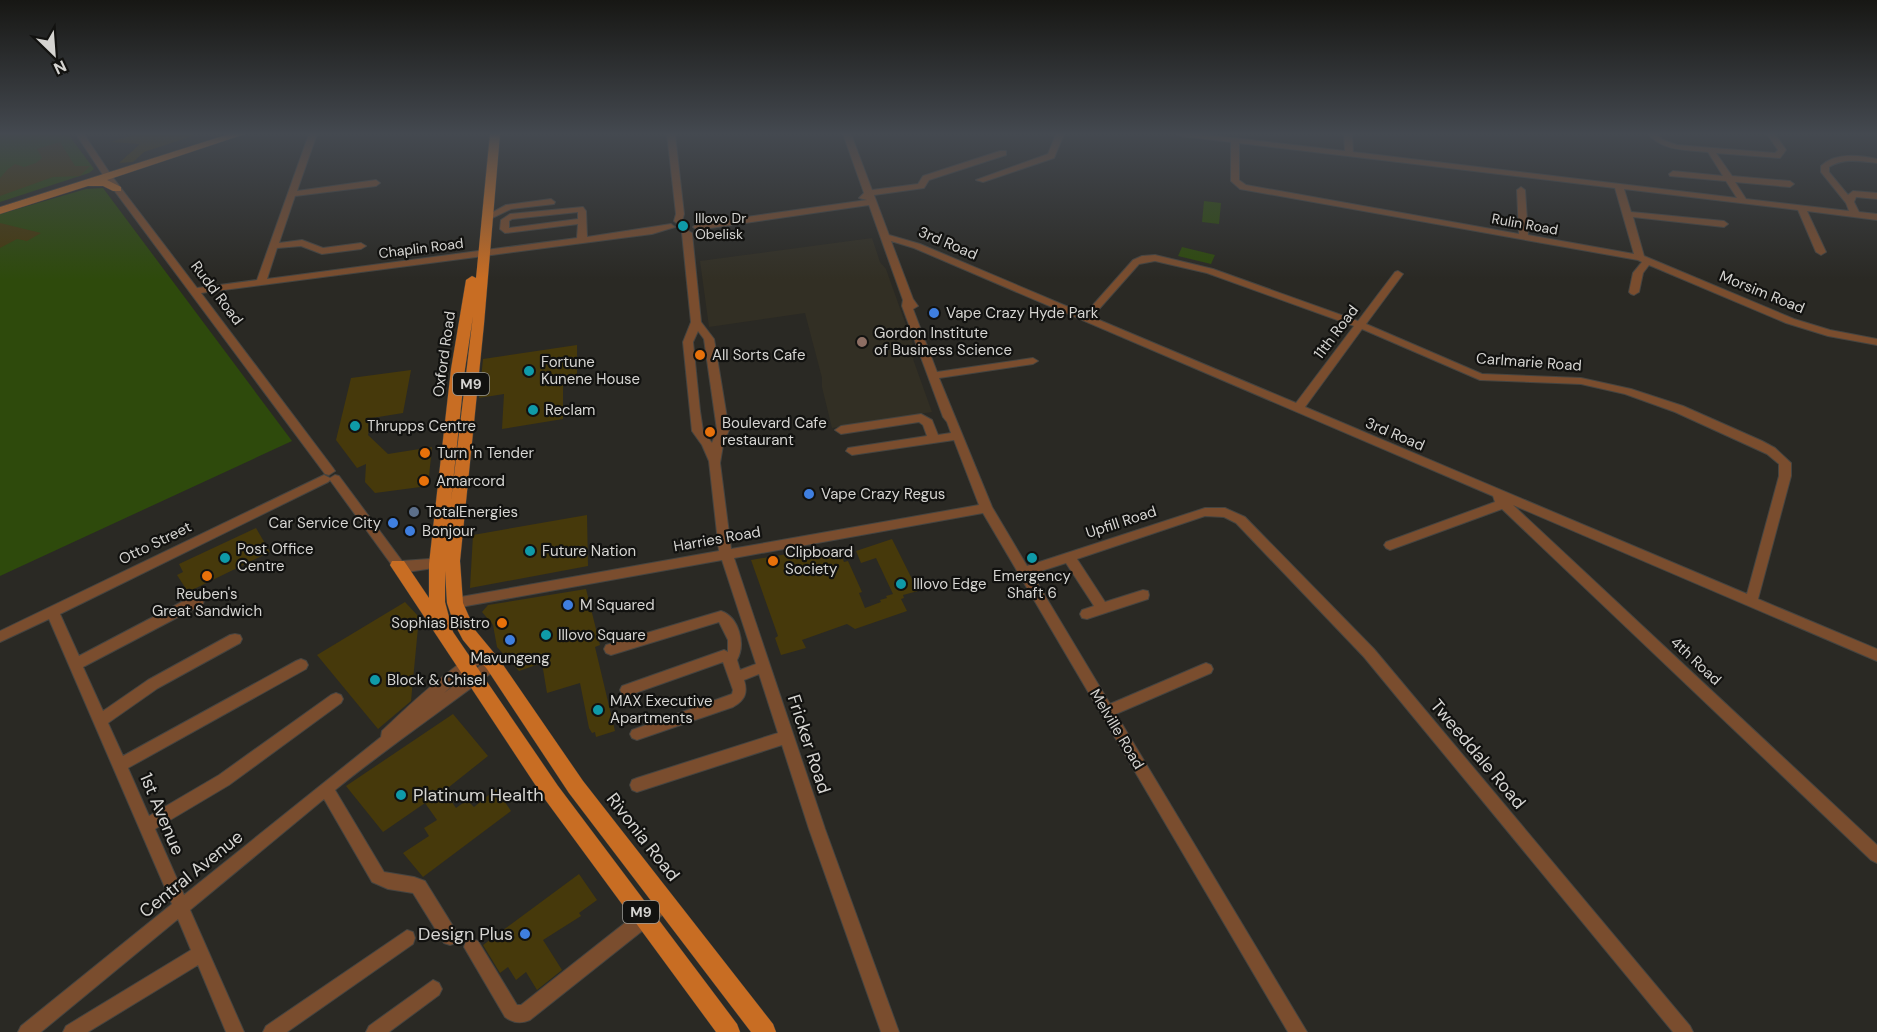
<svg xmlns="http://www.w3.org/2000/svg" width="1877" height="1032" viewBox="0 0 1877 1032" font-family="'DM Sans',sans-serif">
	<rect width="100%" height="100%" fill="#2a2924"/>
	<path fill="#322f24" d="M872 238 880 262 886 269 917 356 913 359 932 412 832 428 822 387V378L805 313 709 327 700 261Z"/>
	<path fill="#2e4a0c" d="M0 134H68L94 169 89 173 0 202Z
		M103 188 292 441 0 576V214L86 189Z
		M1204 201 1221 203 1219 224 1202 222Z
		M1182 247 1215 255 1211 264 1178 256Z"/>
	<path fill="#46390b" d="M136 134H193V136L144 152 133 162 119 163 140 144 111 142Z
		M60 142 75 166H90L80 176 53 177 0 196V178L8 169 15 164 24 167 36 163 42 158 37 149Z
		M0 223 41 233 27 241 17 239 0 248Z
		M577 345V383L563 385V419L502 429 504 394 479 398 483 359Z
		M411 370 403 413 372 418 368 435 388 454 432 447 428 486 375 493 365 482 366 464 357 468 336 440 351 378Z
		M587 515 588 566 470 588 473 535Z
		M256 528 270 552 188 592 177 575 183 572 179 564Z
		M892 539 918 591 903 595 904 598 901 599 907 611 855 629 847 624 802 640 806 648 781 655 775 638 778 636 751 560 805 551 808 560 839 550 844 562 848 561 862 592 859 593 865 608 881 602 880 600 887 598 886 596 893 594 876 558 861 563 856 551Z
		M586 589 600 645 595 647 615 731 596 737 595 732 592 733 589 728 580 683 547 693 542 663 519 671 497 647 493 625 482 612 488 605Z
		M405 602 419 617 411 701 378 729 317 655Z
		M453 714 488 756 444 791 456 808 467 800 474 807 496 789 511 811 423 877 403 853 429 836 424 828 437 820 425 803 383 832 346 786Z
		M579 874 597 900 579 913 581 916 543 940 562 970 537 990 526 972 516 980 508 967 500 973 483 945Z"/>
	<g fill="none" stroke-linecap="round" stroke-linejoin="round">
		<defs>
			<path id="minor" d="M76 134H84L111 175 197 288 257 280 309 134H317L297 191 376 180 380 183 376 186 295 196 279 243 302 240 323 248 361 243 366 246 361 249 322 254 301 246 277 248 267 279 577 238 578 224 505 233 500 229 501 220 510 214 583 207 586 211 587 237 671 224 675 227 652 234 201 293 333 468 335 471 329 475 325 474 105 178ZM578 212V219L509 228V221L512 219Z
				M667 134H675L684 214 682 221 678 224 674 221 676 214Z
				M843 134H851L872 190 918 184 923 176 1000 151H1006V155L929 180 924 188 874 195 889 235 920 244 1085 314 1133 260 1142 256 1155 255 1213 269 1358 321 1395 272 1398 271 1403 274 1366 324 1482 374 1581 378 1631 389 1683 406 1762 441 1775 448 1791 463V476L1758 599 1877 649V661L1513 505 1877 845V863L1871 860 1502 509 1390 550 1386 548 1384 545 1386 542 1495 502 1493 496 914 248 891 241 913 299 918 306 913 309 937 372 1033 358 1038 361 1033 364 939 378 992 507 1027 566 1205 508H1225L1245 517 1374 649 1690 1026 1693 1032H1673L1364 657 1236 523 1224 517 1205 516 1077 559 1105 602 1143 590 1148 591 1149 595 1148 599 1087 619 1082 618 1080 614 1082 610 1094 606 1066 563 1032 574 1110 704 1201 665 1206 663 1211 665 1213 669 1211 673 1116 714 1307 1032H1288L983 513 734 558 825 829 899 1032H881L809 829 782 745 637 792 632 790 630 785 632 780 637 778 778 733 759 674 744 680C748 693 745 700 733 707L637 740 632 738 630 734 632 730 732 694 733 690 723 662 627 696 622 694 620 690 622 686 724 650 728 652V640L719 622 611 655 606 653 604 649 606 645 721 611C739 617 746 644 737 660L740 670 756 664 722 560 455 608 450 607 449 603 450 599 455 598 719 551 709 461 702 445 692 431 690 411 683 342 691 322 682 233 687 230 692 233 701 322 714 339 729 430 723 445 720 463 731 549 979 505 954 440 852 455 846 451 848 448 927 436 923 425 919 422 841 434 835 430 841 426 921 414 932 420 938 435 951 433 947 422 943 417 902 306 903 300 869 205 697 230 693 227 697 224 867 200 859 198 864 193ZM1155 261 1207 273 1354 326 1296 403 1092 317 1139 264ZM1362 329 1480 380 1581 384 1625 394 1675 412 1767 454 1779 464V476L1747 594 1305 407ZM698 331 704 339 717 430 712 443 703 431 700 411 693 342Z
				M1056 134H1064L1054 158 983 182 976 180 1048 154Z
				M1176 134H1201L1345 151 1344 134H1352L1353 152 1737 198 1726 181 1670 176 1669 174 1673 171 1723 176 1708 152C1686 150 1663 151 1648 134H1657L1663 140 1677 145 1775 153 1778 150 1767 134H1775L1786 150 1780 158 1716 153 1732 176 1790 181 1794 184 1790 187 1735 182 1746 199 1849 211 1846 203 1821 172V166C1835 152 1859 155 1877 159V163C1861 161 1843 158 1829 167V172L1848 195 1853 191 1877 193V199L1856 197 1854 202 1859 212 1877 214V220L1807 211 1826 252 1821 255 1816 252 1798 210 1624 189 1631 212 1724 221 1728 224 1724 227 1633 217 1644 256 1794 319 1830 330 1877 339V345L1828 336 1786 323 1649 265 1643 273 1639 292 1634 295 1631 294 1629 292 1633 273 1642 262 1638 260 1240 189 1231 181V142L1180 136ZM1239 143 1615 188 1634 254 1528 235 1525 190 1521 187 1517 190 1519 234 1246 185 1239 180Z
				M551 199 555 202 554 204 511 209 488 220 484 217 506 205Z
				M324 475 330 478 335 475 339 476 402 561 443 558 447 560 449 563 447 566 407 572 394 568 330 480 328 482 60 614 79 656 193 596 198 595 203 596 204 600 203 604 83 667 103 711 148 680 230 635 235 634 240 635 242 639 240 643 158 688 108 723 123 756 296 661 301 659 306 661 308 665 306 669 128 768 149 816 219 775 331 695 336 693 341 695 343 699 341 703 229 785 155 829 184 895 381 737 382 731C398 716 472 644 490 650L492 654 490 658 471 669 444 693 488 660 493 658 498 660 500 664 498 668C444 709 388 747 335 790L384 872 414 877 425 881 456 931 458 937 456 943 450 945 444 943 413 893 388 889 372 882 324 799 190 910 244 1032H226L198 965 88 1032H63L66 1026 191 950 178 919 41 1032H18L21 1026 172 904 49 619 0 642V631Z
				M665 894 671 896 673 902 671 908 530 1020C521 1024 513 1023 505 1017L464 947 466 941 472 939 478 941 517 1005H521L659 896Z
				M407 930 413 932 415 938 413 944 287 1032H263L266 1026Z
				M433 980 439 983 442 989 439 995 389 1032H366L369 1026Z"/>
			<path id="major" d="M229 134H245L107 180 121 187V191H113L103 186H88L0 214V207Z
				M490 134H500L484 324 460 561 463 603 475 630 499 659 583 781 773 1024 776 1032H751L569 793 487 669 463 640 453 621 447 603 445 571V602L453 632 558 786 737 1024 740 1032H716L544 798 390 565 392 561H404L429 598V564L451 369 466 280 472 276 476 278ZM473 316 472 324 451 501 465 369Z"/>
		</defs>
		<use href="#minor" stroke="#454440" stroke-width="2"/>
		<use href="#major" stroke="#454440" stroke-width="1"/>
		<use href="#minor" fill="#7a4d2e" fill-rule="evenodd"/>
		<use href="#major" fill="#c86d23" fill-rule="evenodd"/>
	</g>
	<linearGradient id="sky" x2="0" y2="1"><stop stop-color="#171714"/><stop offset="0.48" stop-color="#444950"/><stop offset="1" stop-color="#444950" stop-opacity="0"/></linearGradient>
	<rect width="1877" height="279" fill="url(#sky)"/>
	<g fill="#0f9aa8" stroke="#121210" stroke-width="2">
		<circle cx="683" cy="226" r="6"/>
		<circle cx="529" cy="371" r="6"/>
		<circle cx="533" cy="410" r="6"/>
		<circle cx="355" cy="426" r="6"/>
		<circle cx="530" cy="551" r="6"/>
		<circle cx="225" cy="558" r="6"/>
		<circle cx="1032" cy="558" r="6"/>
		<circle cx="901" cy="584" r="6"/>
		<circle cx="546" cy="635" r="6"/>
		<circle cx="375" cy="680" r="6"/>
		<circle cx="598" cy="710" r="6"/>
		<circle cx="401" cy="795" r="6"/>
	</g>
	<g fill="#3f7fe0" stroke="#121210" stroke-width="2">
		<circle cx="934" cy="313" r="6"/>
		<circle cx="809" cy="494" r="6"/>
		<circle cx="393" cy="523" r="6"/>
		<circle cx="410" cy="531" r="6"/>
		<circle cx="568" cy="605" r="6"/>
		<circle cx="510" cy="640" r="6"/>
		<circle cx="525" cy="934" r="6"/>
	</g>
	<circle fill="#8d6e63" stroke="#121210" stroke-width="2" cx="862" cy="342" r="6"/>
	<g fill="#e8710a" stroke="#121210" stroke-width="2">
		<circle cx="700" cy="355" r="6"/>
		<circle cx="710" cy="432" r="6"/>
		<circle cx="425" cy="453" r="6"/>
		<circle cx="424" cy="481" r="6"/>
		<circle cx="773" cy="561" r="6"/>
		<circle cx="207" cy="576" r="6"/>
		<circle cx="502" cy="623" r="6"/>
	</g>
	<circle fill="#5c6f8a" stroke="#121210" stroke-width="2" cx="414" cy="512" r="6"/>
	<g text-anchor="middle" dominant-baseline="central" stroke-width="4.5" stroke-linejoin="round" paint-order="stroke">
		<g font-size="14" fill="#d5d4d1" stroke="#121210" text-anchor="start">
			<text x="695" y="218">Illovo Dr<tspan x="695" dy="16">Obelisk</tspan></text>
		</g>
		<g font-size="14" fill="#d5d4d1" stroke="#121210">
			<text transform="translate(1525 224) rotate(10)">Rulin Road</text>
			<text transform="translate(421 248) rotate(-7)">Chaplin Road</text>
		</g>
		<g fill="#121210" stroke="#9a9a97" stroke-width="1.5">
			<rect x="453" y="373" width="36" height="22" rx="4.5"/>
			<rect x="623" y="901" width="36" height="22" rx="4.5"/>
		</g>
		<g font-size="14" font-weight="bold" fill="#d5d4d1">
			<text x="471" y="384">M9</text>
			<text x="641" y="912">M9</text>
		</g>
		<g font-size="15" fill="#d5d4d1" stroke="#121210">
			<text transform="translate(948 243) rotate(23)">3rd Road</text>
			<text transform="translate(1762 292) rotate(22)">Morsim Road</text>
			<text transform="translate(217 293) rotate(53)">Rudd Road</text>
			<text transform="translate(1336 332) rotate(-53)">11th Road</text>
			<text transform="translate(444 354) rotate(-82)">Oxford Road</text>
			<text transform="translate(1529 362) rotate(4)">Carlmarie Road</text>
			<text transform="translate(1395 434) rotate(23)">3rd Road</text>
			<text transform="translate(1121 522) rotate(-18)">Upfill Road</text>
			<text transform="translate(717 539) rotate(-10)">Harries Road</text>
			<text transform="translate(155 543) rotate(-26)">Otto Street</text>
			<text transform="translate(1696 661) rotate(43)">4th Road</text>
			<text transform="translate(1117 729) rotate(59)">Melville Road</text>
		</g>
		<g font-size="15" fill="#d5d4d1" stroke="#121210" text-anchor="start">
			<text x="946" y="313">Vape Crazy Hyde Park</text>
			<text x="874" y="333">Gordon Institute<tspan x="874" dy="17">of Business Science</tspan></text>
			<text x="712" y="355">All Sorts Cafe</text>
			<text x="541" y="362">Fortune<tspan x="541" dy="17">Kunene House</tspan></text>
			<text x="545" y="410">Reclam</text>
			<text x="722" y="423">Boulevard Cafe<tspan x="722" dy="17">restaurant</tspan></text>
			<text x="367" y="426">Thrupps Centre</text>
			<text x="437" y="453">Turn 'n Tender</text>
			<text x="436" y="481">Amarcord</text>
			<text x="821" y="494">Vape Crazy Regus</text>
			<text x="426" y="512">TotalEnergies</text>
			<text x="381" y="523" text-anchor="end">Car Service City</text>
			<text x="422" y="531">Bonjour</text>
			<text x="237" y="549">Post Office<tspan x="237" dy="17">Centre</tspan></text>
			<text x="542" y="551">Future Nation</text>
			<text x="785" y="552">Clipboard<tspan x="785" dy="17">Society</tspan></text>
			<text x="1032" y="576" text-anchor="middle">Emergency<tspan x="1032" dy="17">Shaft 6</tspan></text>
			<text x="913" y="584">Illovo Edge</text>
			<text x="207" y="594" text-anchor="middle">Reuben's<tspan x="207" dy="17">Great Sandwich</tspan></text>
			<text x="580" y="605">M Squared</text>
			<text x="490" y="623" text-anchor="end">Sophias Bistro</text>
			<text x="558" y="635">Illovo Square</text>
			<text x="510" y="658" text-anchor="middle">Mavungeng</text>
			<text x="387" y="680">Block &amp; Chisel</text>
			<text x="610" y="701">MAX Executive<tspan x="610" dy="17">Apartments</tspan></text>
		</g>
		<g font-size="18" fill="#d5d4d1" stroke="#121210">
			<text transform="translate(809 744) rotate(72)">Fricker Road</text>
			<text transform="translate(1478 754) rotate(50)">Tweeddale Road</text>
			<text transform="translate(162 814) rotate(67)">1st Avenue</text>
			<text transform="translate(643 837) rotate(52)">Rivonia Road</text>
			<text transform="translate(191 874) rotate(-39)">Central Avenue</text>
		</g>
		<g font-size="18" fill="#d5d4d1" stroke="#121210" text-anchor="start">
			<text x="413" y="795">Platinum Health</text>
			<text x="513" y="934" text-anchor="end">Design Plus</text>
		</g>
	</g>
	<g transform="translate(54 54) rotate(155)" stroke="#121210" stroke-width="4.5" paint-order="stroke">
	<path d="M0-4.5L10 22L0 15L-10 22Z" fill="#d5d4d1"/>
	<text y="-9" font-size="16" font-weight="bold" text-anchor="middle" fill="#d5d4d1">N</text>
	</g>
</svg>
